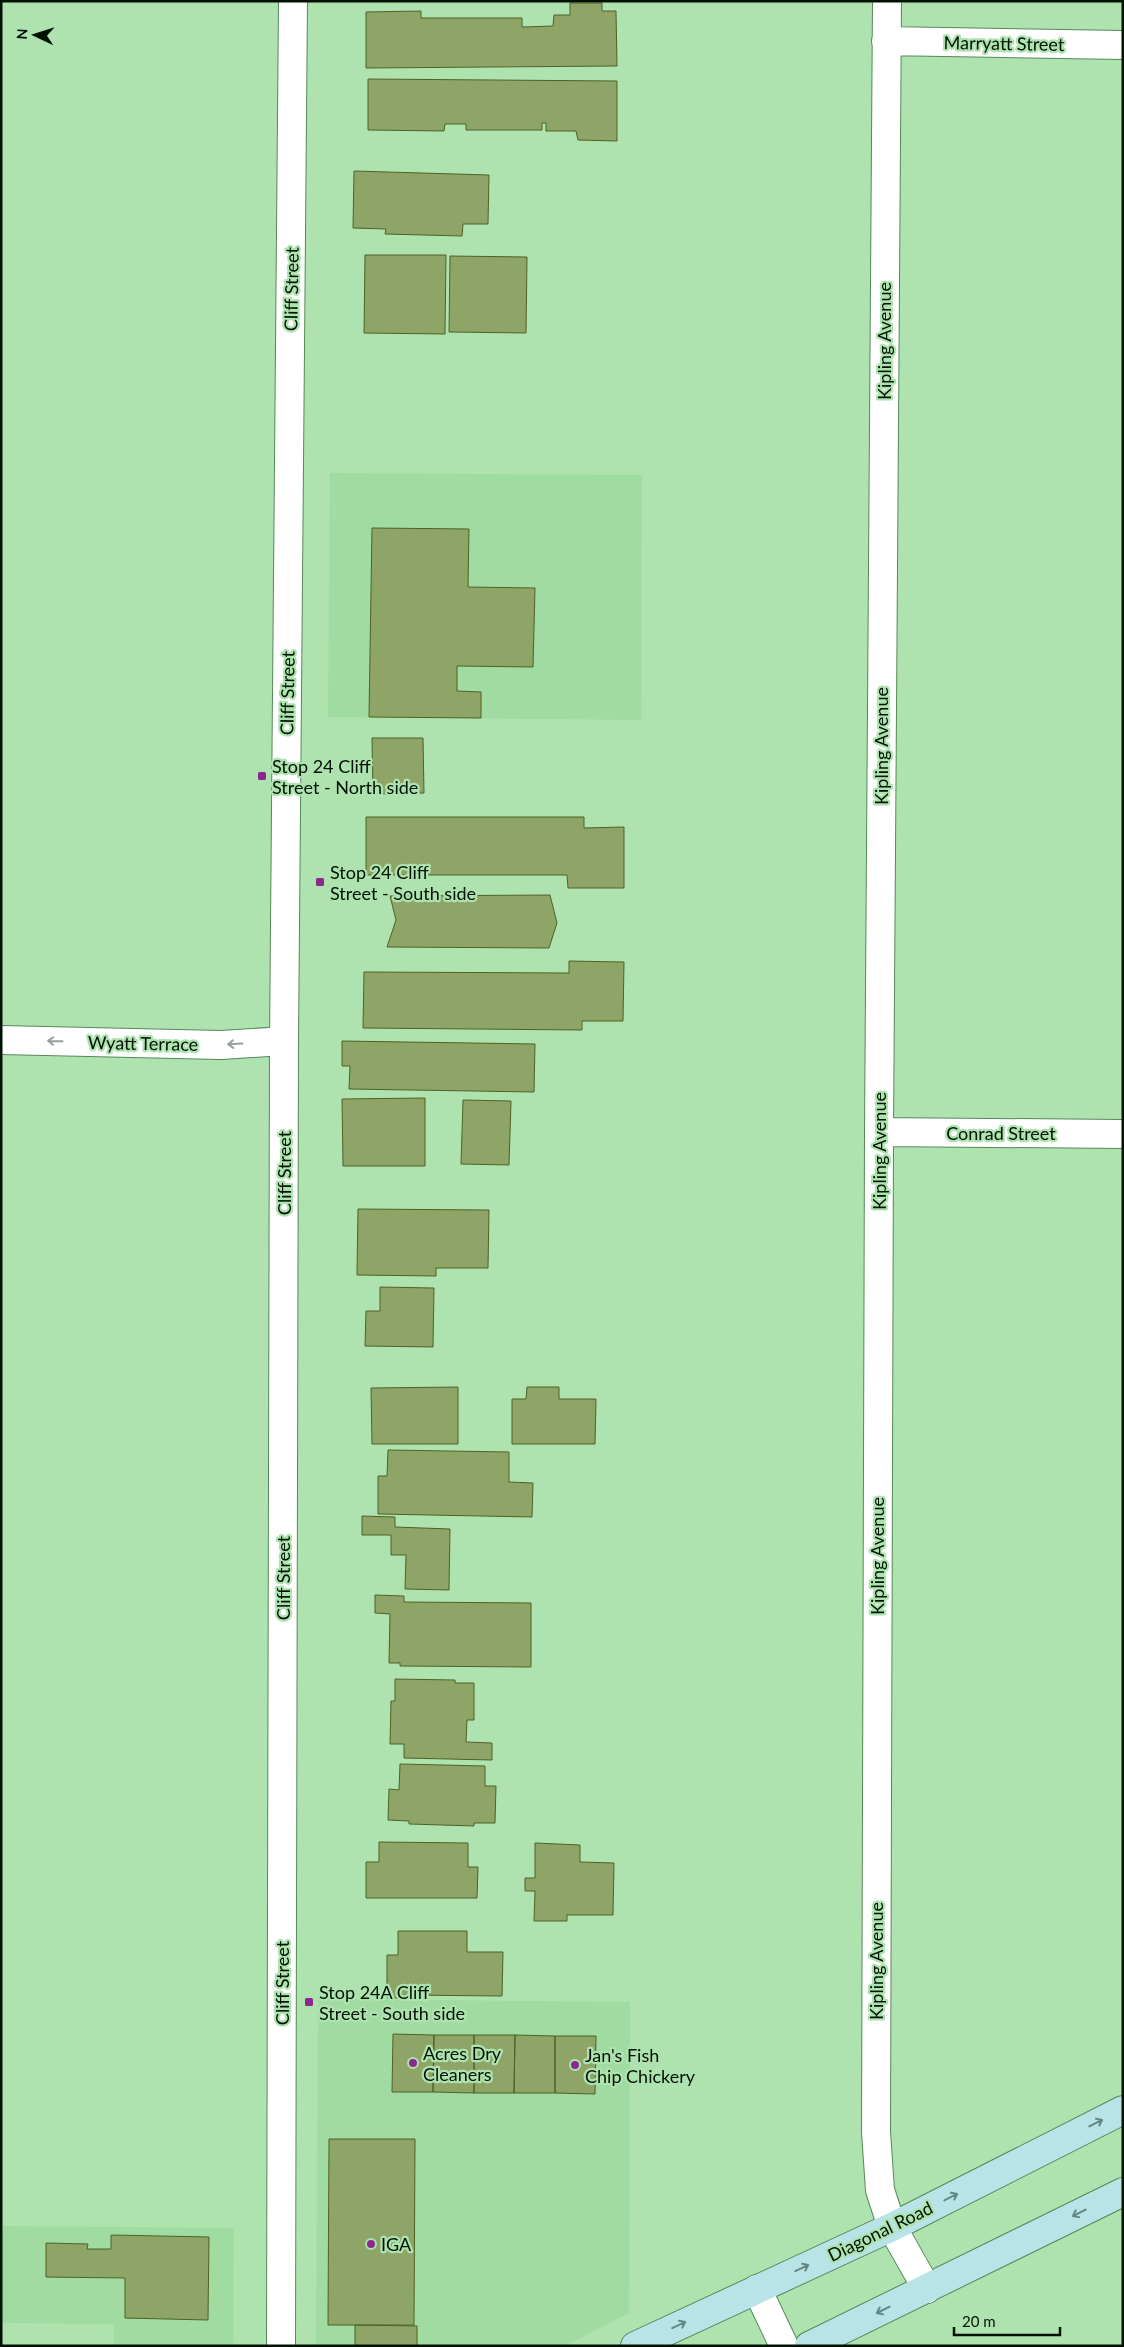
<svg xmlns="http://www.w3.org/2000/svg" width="1124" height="2347" viewBox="0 0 1124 2347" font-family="Lato,sans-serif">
	<rect width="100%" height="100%" fill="#aee3b0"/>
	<path fill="#a0dba2" d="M330 473 642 475 641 720 328 717Z
		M318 1999 630 2002 629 2313 565 2346H316Z
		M1 2226 234 2228 233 2346H114V2324L1 2323Z"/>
	<path fill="#8ea567" stroke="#4d6226" d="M570 3H602V11H616L617 66 366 68V12L421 11V18H522V27L553 26 554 15H570Z
		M368 79 617 81V141L578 140 576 131H546V123H542V130H466V124H445L444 131 368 130Z
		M354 171 489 175 488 224H463L462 236 385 234 386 229 353 228Z
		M365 255H446L445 334 364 333Z
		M450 256 527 257 526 333 449 332Z
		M372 528 469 529 468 587 535 588 533 667 457 666V691L481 692V718L369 717Z
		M372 738H423L424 793 373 794Z
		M366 817H584V828L624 827V888H568L567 875H366Z
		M550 895 557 923 549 948 387 947 396 920 390 896Z
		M569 961 624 962 623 1021H582V1030L363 1028 364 972 569 973Z
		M342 1041 535 1044 534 1092 349 1089 350 1066H342Z
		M425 1098V1166H343L342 1099Z
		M463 1100 511 1101 509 1165 461 1164Z
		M358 1209 489 1210 488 1268H436V1276L357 1275Z
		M380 1287 434 1288 433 1347 365 1346 366 1311H380Z
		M458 1387V1444H372L371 1388Z
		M527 1387H559V1399H596L595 1444H512V1399H526Z
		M388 1450 509 1452V1482L533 1483 532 1517 378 1514V1476H387Z
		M362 1516 395 1517V1527L450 1529 449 1590 405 1589 406 1555H391V1535H362Z
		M375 1595 404 1596V1602L531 1603V1667L400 1666V1663H389L390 1614 375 1613Z
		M395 1679 455 1680V1683H474V1720H467L466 1742 492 1743V1760L404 1758V1744H390L391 1701H395Z
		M400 1764 485 1766V1786H496L495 1823H474V1826L409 1824V1821L388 1820 389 1789 399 1790Z
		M379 1842 468 1843V1867H478L477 1898H366V1862H379Z
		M535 1843 580 1845V1862L614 1863 613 1915H567V1921H534L535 1891H525V1878H535Z
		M398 1931H467V1952H503L502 1996 404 1995V1998H387V1955H398Z
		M393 2034 434 2035 433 2092H392Z
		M434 2035H474V2093L433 2092Z
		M474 2035H515L514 2093H474Z
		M515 2035 555 2036V2093H514Z
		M555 2036H596L595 2094 555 2093Z
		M329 2139H415L414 2325H328Z
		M111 2235 209 2237 208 2320 125 2318V2278L46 2277V2243L88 2244 87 2249H111Z
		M355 2325 417 2326V2346H355Z"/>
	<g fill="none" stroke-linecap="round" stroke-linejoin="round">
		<defs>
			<path id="minor" d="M887 1 879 1132 876 2132 880 2190 892 2227 927 2289
				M886 41 1123 45
				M1 1040 221 1045 284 1041
				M879 1132 1123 1134
				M757 2289 784 2346"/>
			<path id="tertiary" d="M281 2346 284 1041 293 1"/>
			<path id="secondary" d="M635 2346 892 2227 1123 2110
				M809 2346 1123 2192"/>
		</defs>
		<use href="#minor" stroke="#578859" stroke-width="30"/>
		<use href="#tertiary" stroke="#578859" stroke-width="30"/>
		<use href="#secondary" stroke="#578859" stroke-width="30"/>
		<use href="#minor" stroke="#fff" stroke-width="28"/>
		<use href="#tertiary" stroke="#fff" stroke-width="28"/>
		<use href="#secondary" stroke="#b8e4e8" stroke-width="28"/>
	</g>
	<defs><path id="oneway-shaft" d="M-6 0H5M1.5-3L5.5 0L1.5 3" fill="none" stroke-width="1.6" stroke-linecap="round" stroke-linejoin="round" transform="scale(1.25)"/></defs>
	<g stroke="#99a09a">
		<use href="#oneway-shaft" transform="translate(55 1041) rotate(-179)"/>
		<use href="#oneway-shaft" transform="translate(235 1044) rotate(177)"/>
	</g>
	<g stroke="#668680">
		<use href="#oneway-shaft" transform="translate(1096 2123) rotate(-27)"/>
		<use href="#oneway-shaft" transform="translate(951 2197) rotate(-27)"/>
		<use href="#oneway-shaft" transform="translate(1079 2213) rotate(153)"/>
		<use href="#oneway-shaft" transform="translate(802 2268) rotate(-25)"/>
		<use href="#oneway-shaft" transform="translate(883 2310) rotate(154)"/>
		<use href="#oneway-shaft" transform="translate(679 2325) rotate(-25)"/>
	</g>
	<g fill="#8b2890" stroke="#aee3b0" stroke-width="2">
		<rect x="257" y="771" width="10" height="10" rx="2.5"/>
		<rect x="315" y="877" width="10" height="10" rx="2.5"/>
		<rect x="304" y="1997" width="10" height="10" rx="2.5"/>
		<circle cx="413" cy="2063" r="5"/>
		<circle cx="575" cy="2065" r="5"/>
		<circle cx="371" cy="2244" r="5"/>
	</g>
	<g text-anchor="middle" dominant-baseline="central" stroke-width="4.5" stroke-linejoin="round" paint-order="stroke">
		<g font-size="18" fill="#011202" stroke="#aee3b0">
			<text transform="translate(1004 43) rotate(1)">Marryatt Street</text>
			<text transform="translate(291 289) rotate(-89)">Cliff Street</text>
			<text transform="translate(884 341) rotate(-90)">Kipling Avenue</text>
			<text transform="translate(287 693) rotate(-89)">Cliff Street</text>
			<text transform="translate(881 746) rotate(-90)">Kipling Avenue</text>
			<text transform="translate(143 1043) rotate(1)">Wyatt Terrace</text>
			<text x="1001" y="1133">Conrad Street</text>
			<text transform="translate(879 1151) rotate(-90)">Kipling Avenue</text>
			<text transform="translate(284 1173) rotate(-90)">Cliff Street</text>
			<text transform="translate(877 1556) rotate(-90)">Kipling Avenue</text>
			<text transform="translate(283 1578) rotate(-90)">Cliff Street</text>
			<text transform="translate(876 1961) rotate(-90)">Kipling Avenue</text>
			<text transform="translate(282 1983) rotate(-90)">Cliff Street</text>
			<text transform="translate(880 2231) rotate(-26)">Diagonal Road</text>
		</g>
		<g font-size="18" fill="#011202" stroke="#aee3b0" text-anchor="start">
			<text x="272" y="766">Stop 24 Cliff<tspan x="272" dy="21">Street - North side</tspan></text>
			<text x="330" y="872">Stop 24 Cliff<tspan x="330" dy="21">Street - South side</tspan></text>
			<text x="319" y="1992">Stop 24A Cliff<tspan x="319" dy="21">Street - South side</tspan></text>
			<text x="423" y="2053">Acres Dry<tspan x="423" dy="21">Cleaners</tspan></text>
			<text x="585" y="2055">Jan's Fish<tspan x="585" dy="21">Chip Chickery</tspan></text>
			<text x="381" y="2244">IGA</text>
		</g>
	</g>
	<rect width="1124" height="2347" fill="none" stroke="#011202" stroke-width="5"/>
	<g transform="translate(35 35) rotate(274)" stroke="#aee3b0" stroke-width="4" paint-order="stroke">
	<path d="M0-4L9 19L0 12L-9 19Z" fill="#011202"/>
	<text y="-8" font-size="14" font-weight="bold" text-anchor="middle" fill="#011202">N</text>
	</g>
	<path d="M954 2327v8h106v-8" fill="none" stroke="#011202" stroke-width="2.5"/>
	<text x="962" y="2327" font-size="15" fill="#011202" stroke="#aee3b0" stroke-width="4" paint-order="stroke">20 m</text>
</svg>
